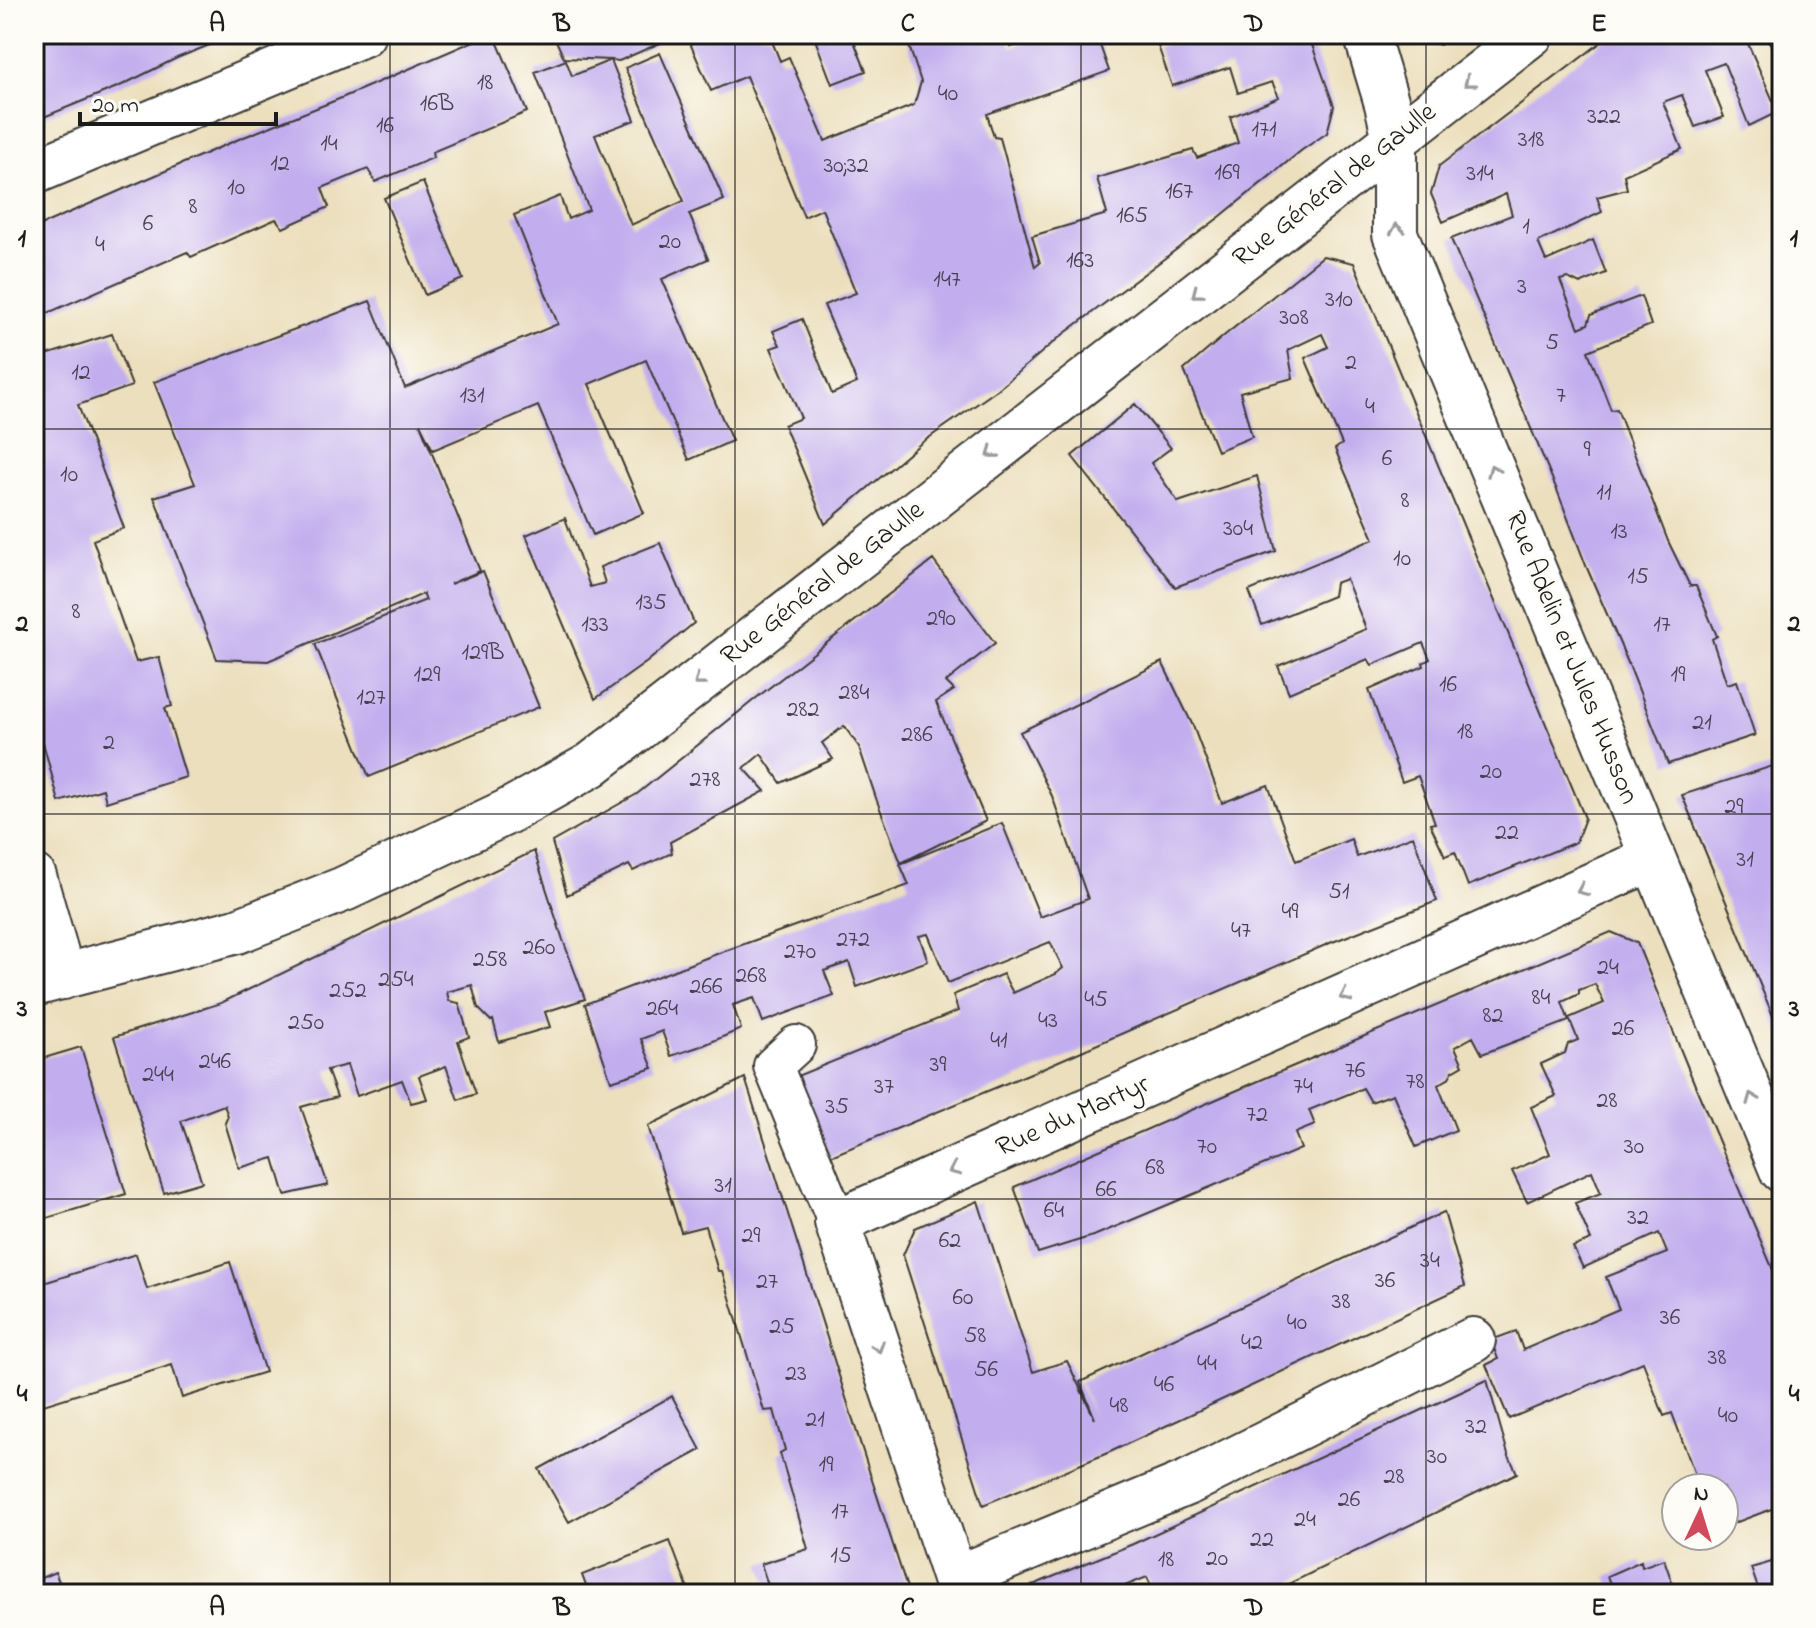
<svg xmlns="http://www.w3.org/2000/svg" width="1816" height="1628" viewBox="0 0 1816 1628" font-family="'Indie Flower',sans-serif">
	<rect width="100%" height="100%" fill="#fdfcf7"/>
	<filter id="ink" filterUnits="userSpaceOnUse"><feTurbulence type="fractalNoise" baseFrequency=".0125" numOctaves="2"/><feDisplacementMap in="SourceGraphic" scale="16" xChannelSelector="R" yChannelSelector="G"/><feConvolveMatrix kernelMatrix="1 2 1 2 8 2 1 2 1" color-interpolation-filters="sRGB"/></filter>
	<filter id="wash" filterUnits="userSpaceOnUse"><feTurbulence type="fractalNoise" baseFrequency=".006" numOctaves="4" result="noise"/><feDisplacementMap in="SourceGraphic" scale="32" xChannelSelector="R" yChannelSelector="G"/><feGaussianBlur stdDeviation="1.8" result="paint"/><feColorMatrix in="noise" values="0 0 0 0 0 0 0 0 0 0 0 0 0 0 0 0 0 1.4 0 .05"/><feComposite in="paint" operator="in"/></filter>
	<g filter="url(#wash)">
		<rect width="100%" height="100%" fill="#ecdfbd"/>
		<g id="blocks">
			<path fill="#c2adee" d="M34 34H237L177 58 122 85 34 121Z
				M490 34H494L527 112 432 152 433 158 375 182 368 169 322 188 329 207 283 228 276 219 191 257 187 252 41 316 34 297V228L239 139 339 99Z
				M553 34H672L674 37 619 61 611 60 635 120 595 135 631 225 684 201 625 68 660 53 724 200 689 214 708 259 662 279 732 441 689 460 646 360 589 384 644 513 593 535 538 406 433 450 420 424 480 571 450 584 483 571 539 707 369 777 315 644 426 600 423 594 268 661 217 659 154 497 195 484 154 382 370 301 405 388 558 324 514 215 560 196 568 219 589 210 535 72 566 60 572 76 611 60 564 58Z
				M686 34H769L780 61 789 57 825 141 914 105 921 82 905 34H1007L1011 47 1047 34H1096L1109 71 987 114 994 137 1000 138 1035 267 1040 263 1032 236 1107 214 1097 178 1193 150 1197 158 1238 143 1230 117 1279 97 1272 82 1238 93 1230 67 1172 86 1158 46 1173 41 1171 34H1308L1334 106 1327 133 1302 150 1221 216 1061 336 997 390 920 444 825 524 784 425 801 418 771 348 780 345 773 331 802 319 832 394 857 383 824 305 856 293 822 209 804 217 746 76 711 91Z
				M813 34H851L866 71 832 84Z
				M1407 34H1455L1440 45Z
				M1612 34H1752L1745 37 1778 112 1749 126 1724 63 1705 70 1724 117 1695 127 1682 95 1663 102 1682 149 1624 175 1627 189 1597 197 1602 212 1538 242 1546 261 1593 240 1606 273 1580 284 1568 278 1560 280 1579 328 1588 324 1591 315 1641 296 1651 325 1588 351 1611 410 1617 409 1668 541 1690 586H1696L1717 636 1712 639 1727 684 1737 681 1755 735 1668 764 1629 665 1587 568 1557 490 1451 239 1512 215 1506 194 1443 222 1431 194 1439 166Z
				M1767 34H1782V62L1778 64Z
				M423 182 463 279 425 295 384 198Z
				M1323 256 1354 263 1585 818 1576 842 1468 886 1455 852 1445 856 1430 824 1435 823 1418 776 1402 782 1369 690 1424 666 1423 663 1430 659 1423 643 1372 665 1368 659 1289 693 1278 666 1366 629 1346 579 1335 583 1333 596 1262 625 1249 591 1374 539 1335 449 1342 444 1305 358 1328 347 1322 334 1288 350 1293 378 1240 392 1252 437 1217 451 1184 370 1225 335Z
				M112 334 132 386 78 405 124 528 93 540 136 662 159 657 172 706 165 708 186 777 106 802 103 789 59 802 34 709V359Z
				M1135 404 1171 448 1151 463 1178 502 1257 476 1276 551 1175 587 1072 456Z
				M565 518 590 587 605 583 600 567 660 543 694 623 647 662 595 699 526 535Z
				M933 560 995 643 946 682 954 690 936 702 986 821 901 863 877 801 859 747 844 726 822 743 833 759 781 783 761 754 744 768 765 791 670 842 672 853 633 871 629 865 567 895 552 842 637 794 760 695Z
				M1162 662 1193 726 1222 803 1268 785 1296 861 1351 839 1357 857 1413 836 1437 901 1330 943 1038 1070 824 1159 797 1076 958 1011 953 995 1003 974 1013 993 1056 974 1063 968 1050 942 948 983 928 934 919 936 928 961 857 987 849 962 838 966 824 971 834 996 763 1022 754 998 733 1005 741 1029 704 1045 671 1056 662 1031 641 1039 653 1068 611 1081 585 1004 719 953 909 885 900 864 1002 823 1040 917 1088 899 1052 796 1020 732Z
				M1782 763V1038L1682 795Z
				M534 851 563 940 585 999 545 1012 550 1027 499 1042 493 1020 491 1021 478 1008 472 985 447 992 449 1001 459 1003 469 1037 458 1041 476 1094 458 1100 446 1066 419 1076 427 1099 411 1103 402 1080 357 1096 347 1065 327 1070 337 1097 301 1107 328 1185 285 1195 274 1158 239 1168 225 1123 228 1116 224 1105 181 1121 202 1182 164 1193 114 1037 221 1003Z
				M1611 932 1637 943 1697 1090 1782 1291V1505L1724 1527V1488H1700L1672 1413 1664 1416 1643 1362 1509 1419 1486 1365 1498 1359 1491 1340 1516 1331 1523 1350 1619 1309 1606 1277 1667 1253 1659 1233 1583 1268 1573 1247 1591 1240 1575 1203 1601 1193 1592 1171 1527 1202 1512 1171 1550 1154 1531 1107 1556 1096 1541 1064 1565 1053 1568 1044 1578 1040 1569 1018 1604 1003 1595 984 1579 990V994L1562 1002 1569 1021 1482 1054 1473 1037 1455 1047 1463 1065 1453 1071 1448 1079 1438 1085 1456 1130 1416 1147 1393 1094 1371 1102 1363 1088 1309 1110 1315 1125 1295 1133 1301 1149 1096 1235 1038 1253 1014 1187 1270 1076Z
				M81 1047 126 1194 34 1222V1061Z
				M745 1078 871 1477 909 1594H771L761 1564 808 1549 780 1453 785 1450 774 1410 764 1411 722 1271H718L705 1226 681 1232 648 1126Z
				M978 1201 1033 1372 1067 1361 1095 1419 1080 1382 1444 1212 1465 1286 1110 1452 983 1505 903 1255 915 1228Z
				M136 1254 147 1289 230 1262 265 1372 182 1398 172 1365 34 1408V1286Z
				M1487 1380 1508 1454 1517 1473 1268 1594H1155L1147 1577 1105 1594H1011L1133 1544Z
				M672 1396 701 1450 569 1522 539 1469Z
				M670 1541 690 1594H589L582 1575Z
				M1664 1559 1676 1594H1614L1607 1576 1641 1561 1642 1567Z
				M1782 1559V1594H1760L1751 1568Z
				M55 1572 64 1594H34V1581Z"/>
		</g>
	</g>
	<g filter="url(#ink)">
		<use href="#blocks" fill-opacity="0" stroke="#3b3934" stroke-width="2"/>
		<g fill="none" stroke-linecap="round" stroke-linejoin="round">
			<defs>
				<path id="service" d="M796 1045 773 1066 837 1222"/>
				<path id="minor" d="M1366 34 1387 104 1395 139V234L1782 1170
					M34 172 363 34
					M34 877 63 977
					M34 984 237 931 344 889 507 812 591 765 1531 34
					M955 1579 1189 1482 1473 1340
					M960 1594 837 1222 1653 858"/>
			</defs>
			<use href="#service" stroke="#3b3934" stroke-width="42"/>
			<use href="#minor" stroke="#3b3934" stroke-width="48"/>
			<use href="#service" stroke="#fff" stroke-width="38"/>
			<use href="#minor" stroke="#fff" stroke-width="44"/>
		</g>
		<defs><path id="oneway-chevron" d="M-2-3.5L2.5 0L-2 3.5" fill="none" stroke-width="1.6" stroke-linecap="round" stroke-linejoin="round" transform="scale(2)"/></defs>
		<g stroke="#999">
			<use href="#oneway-chevron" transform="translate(1469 82) rotate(142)"/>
			<use href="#oneway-chevron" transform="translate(1397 229) rotate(-97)"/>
			<use href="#oneway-chevron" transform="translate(1197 293) rotate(142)"/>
			<use href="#oneway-chevron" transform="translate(992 453) rotate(142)"/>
			<use href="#oneway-chevron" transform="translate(1493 470) rotate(-112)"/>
			<use href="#oneway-chevron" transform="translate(699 681) rotate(142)"/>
			<use href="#oneway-chevron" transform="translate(1582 890) rotate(156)"/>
			<use href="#oneway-chevron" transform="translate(1345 996) rotate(156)"/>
			<use href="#oneway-chevron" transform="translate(1752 1098) rotate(-112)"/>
			<use href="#oneway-chevron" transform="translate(954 1170) rotate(156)"/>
			<use href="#oneway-chevron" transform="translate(878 1347) rotate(72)"/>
		</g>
	</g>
	<path fill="none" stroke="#1c1c1c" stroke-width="2" stroke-opacity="0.55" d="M390 34V1594M735 34V1594M1081 34V1594M1426 34V1594M34 429H1782M34 814H1782M34 1199H1782"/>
	<g text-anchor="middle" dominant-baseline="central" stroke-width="7" stroke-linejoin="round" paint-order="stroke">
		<g font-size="24" fill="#464050">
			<text x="485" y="83">18</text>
			<text x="948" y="94">40</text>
			<text x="437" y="104">16B</text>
			<text x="1604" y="117">322</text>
			<text x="385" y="126">16</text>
			<text x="1264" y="130">171</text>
			<text x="1531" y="140">318</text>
			<text x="329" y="144">14</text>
			<text x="280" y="164">12</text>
			<text x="846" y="166">30;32</text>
			<text x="1227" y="173">169</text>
			<text x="1480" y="174">314</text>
			<text x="236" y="188">10</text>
			<text x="1179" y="192">167</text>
			<text x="193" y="207">8</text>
			<text x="1132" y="216">165</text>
			<text x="148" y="224">6</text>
			<text x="1526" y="227">1</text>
			<text x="670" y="242">20</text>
			<text x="100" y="245">4</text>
			<text x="1080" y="261">163</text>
			<text x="947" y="280">147</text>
			<text x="1522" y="287">3</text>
			<text x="1339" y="300">310</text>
			<text x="1294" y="318">308</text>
			<text x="1552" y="343">5</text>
			<text x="1351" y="363">2</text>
			<text x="81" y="373">12</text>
			<text x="472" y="396">131</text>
			<text x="1561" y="396">7</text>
			<text x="1370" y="407">4</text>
			<text x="1587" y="450">9</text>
			<text x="1387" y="459">6</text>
			<text x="69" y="475">10</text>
			<text x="1604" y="493">11</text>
			<text x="1405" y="501">8</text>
			<text x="1238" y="529">304</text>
			<text x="1619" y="532">13</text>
			<text x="1402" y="559">10</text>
			<text x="1638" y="577">15</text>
			<text x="651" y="603">135</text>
			<text x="76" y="612">8</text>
			<text x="941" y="619">290</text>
			<text x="595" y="625">133</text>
			<text x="1662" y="625">17</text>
			<text x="483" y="653">129B</text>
			<text x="427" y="675">129</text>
			<text x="1678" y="675">19</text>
			<text x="1448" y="685">16</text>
			<text x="854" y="693">284</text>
			<text x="371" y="698">127</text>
			<text x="803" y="710">282</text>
			<text x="1702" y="723">21</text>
			<text x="1465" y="732">18</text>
			<text x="917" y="735">286</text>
			<text x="109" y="743">2</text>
			<text x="1491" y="772">20</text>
			<text x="705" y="780">278</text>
			<text x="1734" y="807">29</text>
			<text x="1507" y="833">22</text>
			<text x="1745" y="860">31</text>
			<text x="1339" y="892">51</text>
			<text x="1290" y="912">49</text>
			<text x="1241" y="931">47</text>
			<text x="853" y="940">272</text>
			<text x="539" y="948">260</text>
			<text x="800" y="952">270</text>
			<text x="490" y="960">258</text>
			<text x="1608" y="968">24</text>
			<text x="751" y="976">268</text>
			<text x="396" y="980">254</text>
			<text x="706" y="987">266</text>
			<text x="348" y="991">252</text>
			<text x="1541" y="998">84</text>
			<text x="1096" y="1000">45</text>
			<text x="662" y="1009">264</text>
			<text x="1493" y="1016">82</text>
			<text x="1048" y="1021">43</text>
			<text x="306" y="1023">250</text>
			<text x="1623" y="1029">26</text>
			<text x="999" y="1041">41</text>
			<text x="215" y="1062">246</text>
			<text x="938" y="1065">39</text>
			<text x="1355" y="1071">76</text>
			<text x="158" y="1075">244</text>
			<text x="1415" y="1082">78</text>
			<text x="884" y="1087">37</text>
			<text x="1303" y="1087">74</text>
			<text x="1607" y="1101">28</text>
			<text x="837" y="1107">35</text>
			<text x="1257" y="1115">72</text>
			<text x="1207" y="1147">70</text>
			<text x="1634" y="1147">30</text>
			<text x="1155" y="1168">68</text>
			<text x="723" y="1186">31</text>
			<text x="1106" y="1190">66</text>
			<text x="1054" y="1211">64</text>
			<text x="1638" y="1218">32</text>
			<text x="751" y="1236">29</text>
			<text x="950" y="1241">62</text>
			<text x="1430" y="1261">34</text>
			<text x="1385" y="1281">36</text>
			<text x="767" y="1282">27</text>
			<text x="963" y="1298">60</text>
			<text x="1341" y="1302">38</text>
			<text x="1670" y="1318">36</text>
			<text x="1297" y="1323">40</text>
			<text x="782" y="1327">25</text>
			<text x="975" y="1336">58</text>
			<text x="1252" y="1343">42</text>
			<text x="1717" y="1358">38</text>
			<text x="1207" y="1364">44</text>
			<text x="986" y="1370">56</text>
			<text x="796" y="1374">23</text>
			<text x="1164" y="1385">46</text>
			<text x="1119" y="1406">48</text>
			<text x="1728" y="1416">40</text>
			<text x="815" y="1420">21</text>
			<text x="1476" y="1427">32</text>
			<text x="1437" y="1457">30</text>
			<text x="826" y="1465">19</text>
			<text x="1394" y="1477">28</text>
			<text x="1349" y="1500">26</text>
			<text x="840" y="1512">17</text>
			<text x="1305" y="1520">24</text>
			<text x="1262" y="1540">22</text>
			<text x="841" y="1556">15</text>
			<text x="1217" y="1559">20</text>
			<text x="1166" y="1560">18</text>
		</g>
		<g font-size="28" fill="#1c1c1c" stroke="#fdfcf7">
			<text transform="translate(1335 186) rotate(-38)">Rue Général de Gaulle</text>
			<text transform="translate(823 584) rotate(-38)">Rue Général de Gaulle</text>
			<text transform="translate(1571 658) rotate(68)">Rue Adelin et Jules Husson</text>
			<text transform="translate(1073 1117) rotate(-24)">Rue du Martyr</text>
		</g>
	</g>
	<rect width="1816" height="1628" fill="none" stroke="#fdfcf7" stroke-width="88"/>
	<g transform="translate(1700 1512) rotate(4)"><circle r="38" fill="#fdfcf7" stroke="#a3a29f" stroke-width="2"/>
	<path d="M0-6L14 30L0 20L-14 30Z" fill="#d1495b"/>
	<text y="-12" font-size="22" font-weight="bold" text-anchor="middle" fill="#1c1c1c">N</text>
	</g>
	<path d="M80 112v12h196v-12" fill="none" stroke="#1c1c1c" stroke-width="4"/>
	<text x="92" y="112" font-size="24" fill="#1c1c1c" stroke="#fdfcf7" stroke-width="6" paint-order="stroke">20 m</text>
	<rect x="44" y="44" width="1728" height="1540" fill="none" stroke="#1c1c1c" stroke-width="3"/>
	<g font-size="26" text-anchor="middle" font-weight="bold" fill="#1c1c1c">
		<text x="217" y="31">A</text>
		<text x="562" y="31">B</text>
		<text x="908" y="31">C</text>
		<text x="1254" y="31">D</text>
		<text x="1599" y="31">E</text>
		<text x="22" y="246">1</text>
		<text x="1794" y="246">1</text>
		<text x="22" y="631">2</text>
		<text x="1794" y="631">2</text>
		<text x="22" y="1016">3</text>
		<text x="1794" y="1016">3</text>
		<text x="22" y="1401">4</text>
		<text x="1794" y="1401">4</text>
		<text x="217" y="1615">A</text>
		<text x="562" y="1615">B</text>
		<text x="908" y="1615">C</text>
		<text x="1254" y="1615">D</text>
		<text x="1599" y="1615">E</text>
	</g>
</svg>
